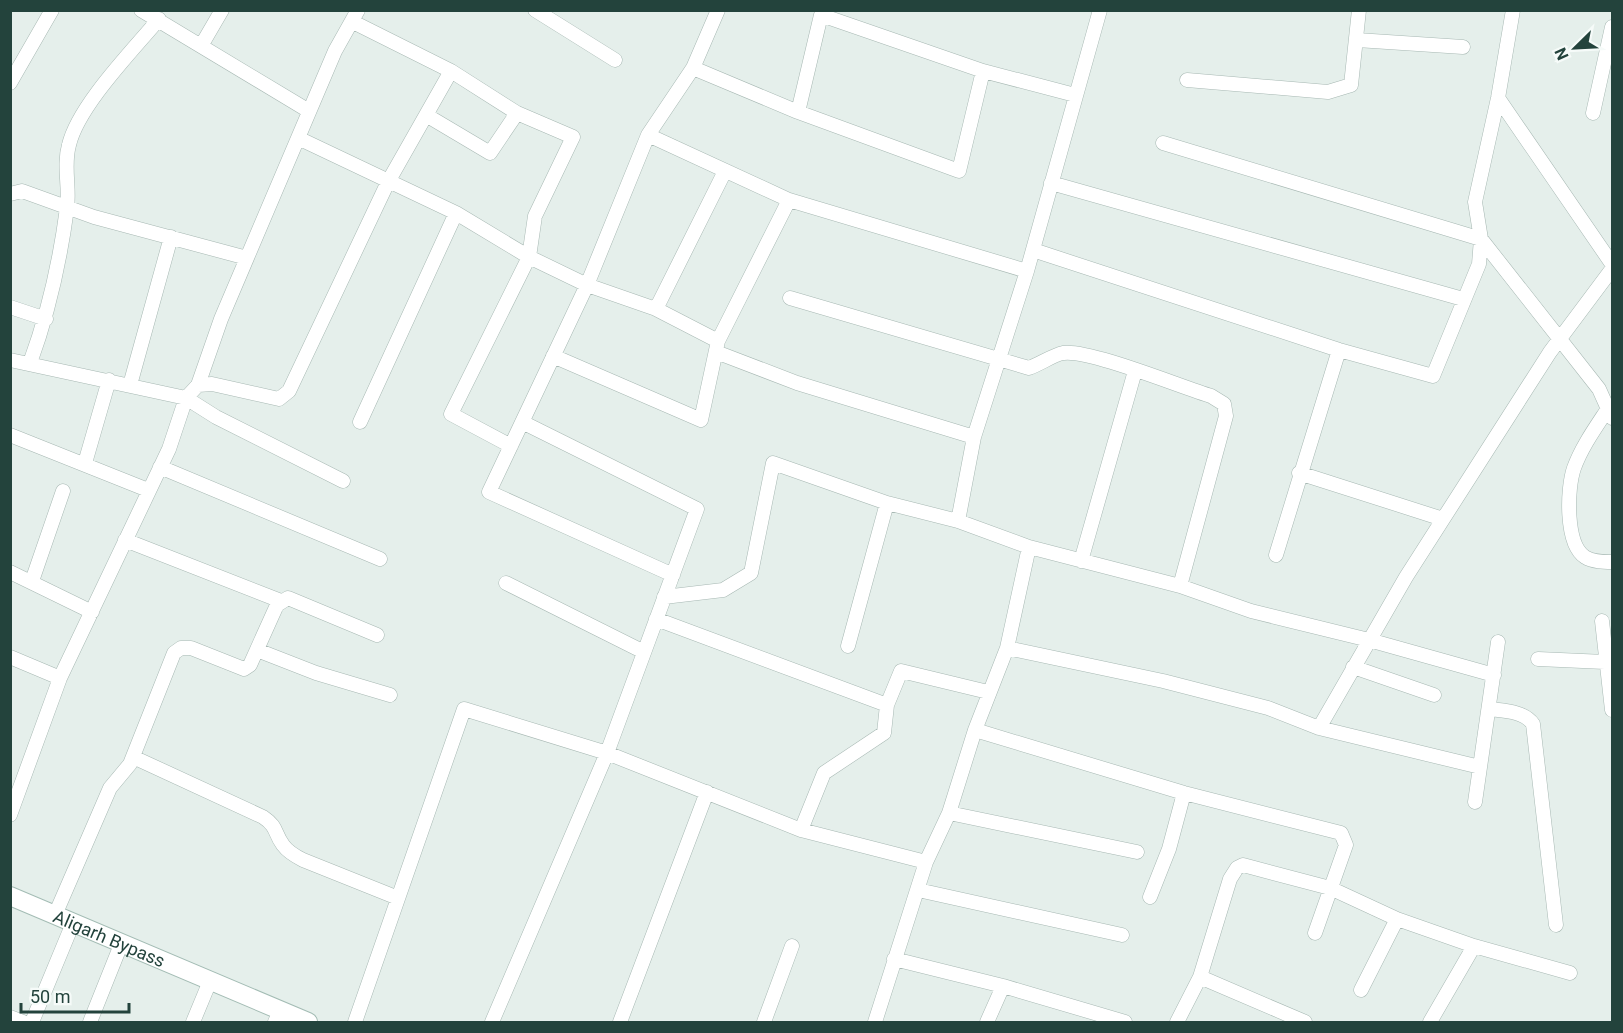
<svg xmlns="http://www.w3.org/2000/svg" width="1623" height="1033" viewBox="0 0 1623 1033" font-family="Roboto,sans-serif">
	<rect width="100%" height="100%" fill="#e5efeb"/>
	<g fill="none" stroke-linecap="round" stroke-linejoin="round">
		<defs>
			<path id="street" d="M141 10 309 111
				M535 10 615 60
				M353 22 451 71 517 113 573 137 535 216 529 257 587 285 656 309 718 341
				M1357 40 1463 47
				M201 46 222 10
				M693 68 798 112 959 171 983 71
				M1187 80 1328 92 1351 85 1359 10
				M10 83 52 10
				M1498 98 1612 264
				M798 112 821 15 983 71 1075 95
				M1593 113 1612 27
				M426 115 490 153 517 113
				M648 135 693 68 718 10
				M298 138 456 213 529 257 451 414 511 446
				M1163 143 1481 239 1599 389 1612 418
				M1051 183 1463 299
				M10 194 22 191 94 217 247 258
				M1033 250 1339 350 1433 376 1479 264 1481 239 1475 202 1498 98 1513 10
				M790 298 1029 368C1040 364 1053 355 1063 353 1089 349 1181 387 1211 396L1224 404 1226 416 1180 586
				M10 307 46 319
				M656 309 725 171
				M716 352 797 383 974 437
				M553 356 701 420 718 341 789 200
				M10 360 186 398 216 417 343 481
				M30 363C48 314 60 261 67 208 70 187 63 166 69 145 78 106 133 50 159 19
				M130 385 171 237
				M198 385 212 384 279 399 289 391 388 182 451 71
				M1609 407C1596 427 1582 446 1574 468 1567 488 1565 544 1585 557 1593 562 1604 562 1612 562
				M360 422 456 213
				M10 435 148 490
				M85 463 109 380
				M160 467 380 559
				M1299 473 1443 519
				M958 521 974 437 1027 271 1100 10
				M125 540 281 601
				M1029 547 1180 586 1251 611 1369 640 1494 675
				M1276 555 1339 350
				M1081 561 1135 371
				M10 572 92 612
				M673 575 489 492 587 285 648 135 789 200 1027 271
				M32 581 63 491
				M506 583 644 652
				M664 597 723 590 751 573 773 463 887 503 958 521 1029 547 1007 648 975 730 949 813 926 862 875 1022
				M656 619 887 705
				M1602 621 1612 710
				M848 646 887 503
				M1007 648 1163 681 1268 708 1319 728 1480 767
				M257 650 316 673 390 695
				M10 657 60 678
				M1538 659 1605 662
				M1353 667 1434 695
				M1489 709C1504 711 1524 711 1533 724L1556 925
				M1319 728 1406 577 1550 352 1612 269
				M975 730 1184 793 1341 833 1346 845 1315 933
				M133 757 263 817C278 827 274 833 283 845 288 852 295 856 303 860L398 898
				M1475 802 1498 642
				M949 813 1137 852
				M10 815 60 678 169 449 186 398 198 385 221 319 335 51 358 10
				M801 830 824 773 884 733 887 705 901 671 988 692
				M918 890 1122 935
				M1150 897 1169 849 1184 793
				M55 915 110 788 130 764 174 653 181 648H191L244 669 250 665 277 605 288 598 377 635
				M894 959 1003 986 1125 1022
				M1200 977 1305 1022
				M1361 990 1397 919
				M10 1017 23 1022
				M32 1022 73 923
				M90 1022 122 942
				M193 1022 210 981
				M275 1022 280 1011
				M355 1022 464 709 607 753 801 830 926 862
				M492 1022 607 753 697 509 522 422
				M620 1022 707 792
				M764 1022 792 946
				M987 1022 1003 986
				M1177 1022 1200 977 1230 879 1237 868 1243 865 1330 888 1397 919 1474 946 1570 973
				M1430 1022 1474 946"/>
			<g id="secondary">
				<path id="s1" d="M10 896 308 1022"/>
			</g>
		</defs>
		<use href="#street" stroke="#a7b8b3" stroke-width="15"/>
		<use href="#secondary" stroke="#a3bcb4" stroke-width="20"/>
		<use href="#street" stroke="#fff" stroke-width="14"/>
		<use href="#secondary" stroke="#fff" stroke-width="18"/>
	</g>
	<g text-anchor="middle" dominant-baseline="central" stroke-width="4.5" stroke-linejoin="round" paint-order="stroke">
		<g font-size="18" fill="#23433c" stroke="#f6fbf9">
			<text stroke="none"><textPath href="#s1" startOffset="108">Aligarh Bypass</textPath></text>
		</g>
	</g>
	<rect width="1623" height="1033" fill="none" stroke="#23433c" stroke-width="24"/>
	<g transform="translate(1575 48) rotate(246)" stroke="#f6fbf9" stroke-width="4.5" paint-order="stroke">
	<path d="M0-4.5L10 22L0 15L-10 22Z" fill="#23433c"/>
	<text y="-9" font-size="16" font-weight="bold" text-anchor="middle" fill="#23433c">N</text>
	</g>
	<path d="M21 1003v9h108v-9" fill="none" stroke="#23433c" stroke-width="3"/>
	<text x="30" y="1003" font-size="18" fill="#23433c" stroke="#f6fbf9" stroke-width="4.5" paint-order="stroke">50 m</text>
</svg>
